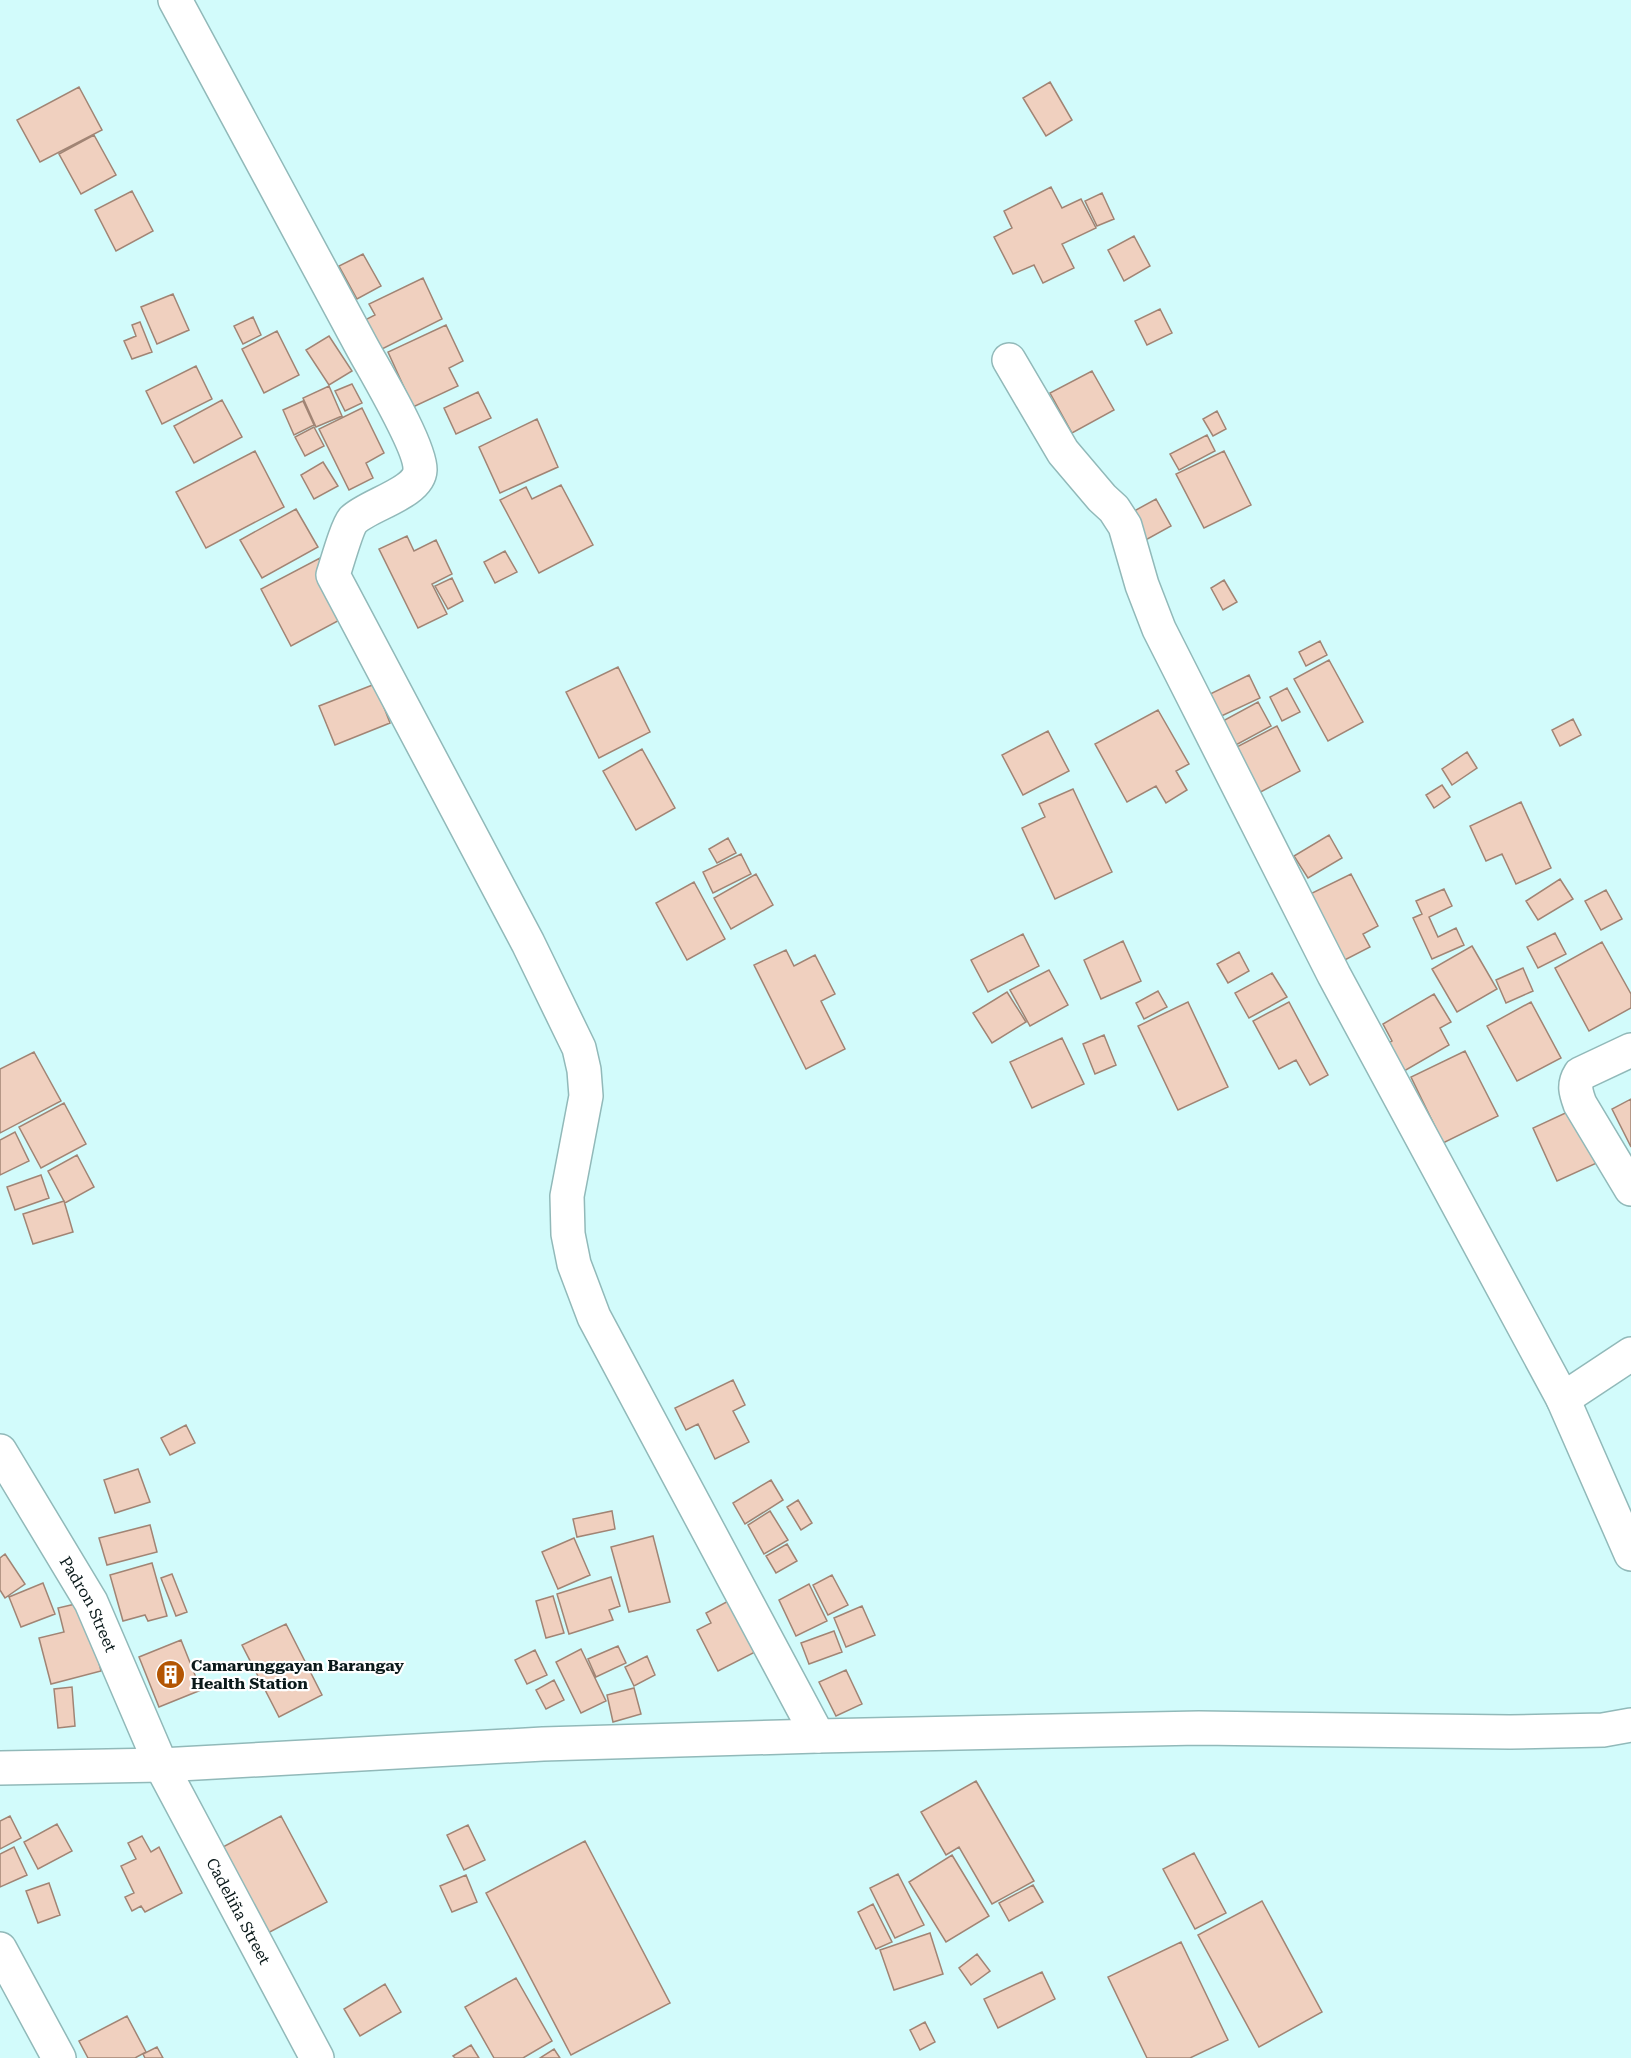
<svg xmlns="http://www.w3.org/2000/svg" width="1631" height="2058" viewBox="0 0 1631 2058" font-family="'Roboto Serif',serif">
	<rect width="100%" height="100%" fill="#d2fbfb"/>
	<path fill="#f0d0bf" stroke="#a18474" stroke-width="1.5" d="M1050 82 1072 120 1046 136 1023 98Z
		M79 87 102 130 40 162 17 120Z
		M94 135 116 175 81 194 59 154Z
		M1051 187 1062 208 1081 199 1096 228 1062 244 1074 268 1043 283 1034 265 1013 274 994 237 1012 228 1004 211Z
		M132 191 153 231 116 251 95 210Z
		M1102 193 1114 219 1097 226 1085 201Z
		M1134 236 1150 266 1124 281 1108 250Z
		M363 254 381 286 357 299 339 266Z
		M423 278 442 319 380 350 365 320 375 315 369 304Z
		M173 294 189 330 157 344 141 307Z
		M1160 309 1172 333 1147 345 1135 321Z
		M253 317 261 335 243 344 234 326Z
		M140 322 152 352 132 359 124 341 136 336 132 325Z
		M446 325 463 361 449 368 458 386 413 407 388 352Z
		M277 331 299 375 264 393 242 349Z
		M329 336 352 371 329 385 306 350Z
		M196 366 212 399 162 424 146 391Z
		M1092 371 1114 410 1072 433 1050 393Z
		M352 384 362 403 345 411 335 391Z
		M329 386 342 416 316 427 303 398Z
		M478 392 491 418 456 434 444 408Z
		M222 400 242 437 194 463 174 426Z
		M303 401 314 425 294 435 283 410Z
		M362 408 384 453 366 463 373 478 349 490 319 429Z
		M1217 411 1226 429 1213 436 1203 419Z
		M537 419 558 467 500 493 479 447Z
		M314 427 324 446 305 456 295 437Z
		M1207 435 1215 451 1179 470 1170 454Z
		M255 451 284 507 206 548 176 492Z
		M1224 451 1251 505 1204 528 1176 474Z
		M323 462 338 486 314 499 301 475Z
		M561 485 593 545 539 573 500 500 526 487 532 499Z
		M1156 499 1171 526 1142 542 1127 515Z
		M296 509 318 547 262 578 240 540Z
		M407 536 414 551 436 540 452 574 432 584 447 614 418 628 379 549Z
		M505 551 517 572 495 583 484 562Z
		M320 558 349 615 291 646 261 589Z
		M452 578 463 601 448 609 435 586Z
		M1224 580 1237 602 1223 610 1211 588Z
		M1320 641 1327 655 1306 666 1299 652Z
		M1329 660 1363 722 1328 741 1294 679Z
		M618 667 650 732 599 758 566 692Z
		M1249 675 1260 698 1215 719 1204 697Z
		M375 684 390 723 335 745 319 706Z
		M1287 688 1300 712 1282 721 1270 697Z
		M1258 702 1271 726 1234 746 1221 722Z
		M1158 710 1189 764 1176 771 1187 790 1166 803 1156 786 1127 802 1095 744Z
		M1573 719 1581 735 1560 746 1552 730Z
		M1277 726 1300 771 1255 795 1231 750Z
		M1048 731 1069 771 1023 795 1002 755Z
		M642 749 675 808 636 830 603 771Z
		M1467 752 1477 768 1452 785 1442 769Z
		M1442 785 1450 797 1434 808 1426 795Z
		M1073 789 1112 872 1055 899 1022 828 1045 817 1039 804Z
		M1521 802 1551 868 1516 884 1502 854 1486 861 1470 826Z
		M1329 835 1342 858 1308 878 1294 856Z
		M728 838 736 853 717 863 709 849Z
		M741 854 751 874 713 893 703 872Z
		M756 874 773 905 731 929 714 898Z
		M1351 874 1378 926 1363 934 1370 947 1337 964 1304 897Z
		M1560 879 1573 899 1538 920 1526 901Z
		M694 882 725 939 687 960 656 903Z
		M1444 889 1452 906 1429 917 1438 937 1456 928 1464 945 1432 959 1413 918 1422 914 1416 901Z
		M1606 890 1622 919 1601 930 1585 901Z
		M1555 933 1566 954 1538 968 1527 947Z
		M1023 934 1039 966 988 992 971 960Z
		M1123 941 1141 981 1101 999 1084 960Z
		M1602 942 1631 994V1008L1589 1031 1555 968Z
		M1472 946 1497 989 1457 1012 1432 969Z
		M786 950 794 966 815 955 835 994 821 1001 845 1049 806 1069 754 965Z
		M1239 952 1249 971 1228 983 1217 964Z
		M1523 968 1533 991 1506 1003 1496 980Z
		M1049 970 1068 1005 1030 1026 1010 990Z
		M1272 973 1287 997 1249 1018 1235 993Z
		M1158 991 1167 1007 1144 1019 1136 1003Z
		M1007 992 1026 1022 992 1043 973 1013Z
		M1434 994 1451 1022 1440 1028 1449 1045 1399 1074 1383 1046 1392 1041 1383 1024Z
		M1188 1002 1228 1087 1178 1110 1138 1026Z
		M1289 1002 1328 1075 1310 1085 1296 1060 1279 1069 1253 1021Z
		M1531 1002 1561 1058 1517 1081 1487 1026Z
		M1104 1035 1116 1065 1095 1074 1083 1044Z
		M1062 1038 1084 1084 1032 1108 1010 1062Z
		M1465 1051 1498 1116 1443 1143 1411 1077Z
		M34 1052 61 1101 0 1133V1069Z
		M1631 1099V1147L1612 1109Z
		M64 1103 86 1144 41 1168 19 1127Z
		M1574 1109 1599 1162 1557 1181 1533 1128Z
		M15 1132 29 1161 0 1175V1140Z
		M77 1155 94 1187 65 1203 48 1171Z
		M41 1175 49 1198 15 1210 7 1187Z
		M64 1201 73 1232 33 1244 23 1214Z
		M733 1380 745 1405 733 1411 749 1442 715 1459 698 1424 686 1430 675 1408Z
		M186 1425 195 1443 170 1455 161 1438Z
		M138 1469 150 1502 115 1513 104 1480Z
		M771 1480 783 1500 745 1524 733 1503Z
		M798 1500 812 1523 801 1530 787 1507Z
		M612 1511 615 1529 577 1537 573 1519Z
		M770 1511 788 1540 764 1554 748 1525Z
		M150 1525 157 1552 107 1565 99 1538Z
		M653 1536 670 1602 629 1612 611 1547Z
		M574 1538 590 1575 558 1589 542 1552Z
		M787 1544 797 1561 776 1573 766 1556Z
		M5 1554 25 1584 5 1598 0 1590V1558Z
		M152 1563 167 1616 148 1621 145 1615 123 1621 110 1575Z
		M172 1574 187 1612 176 1616 161 1578Z
		M832 1575 848 1605 828 1615 813 1585Z
		M611 1577 620 1606 609 1610 613 1620 569 1634 557 1594Z
		M43 1583 55 1614 21 1627 9 1597Z
		M809 1584 827 1621 796 1636 779 1600Z
		M553 1596 564 1633 546 1638 536 1601Z
		M732 1599 759 1650 718 1671 697 1630 711 1623 706 1613Z
		M84 1602 101 1671 51 1684 39 1638 64 1632 58 1608Z
		M862 1606 875 1635 846 1647 834 1618Z
		M286 1624 322 1695 279 1717 242 1645Z
		M834 1631 842 1652 809 1664 801 1643Z
		M181 1640 201 1690 159 1707 139 1657Z
		M618 1646 626 1663 596 1677 588 1659Z
		M581 1649 606 1701 581 1713 556 1662Z
		M535 1650 547 1675 527 1684 515 1660Z
		M647 1656 655 1675 634 1686 625 1667Z
		M846 1670 862 1704 836 1716 819 1682Z
		M554 1680 564 1700 546 1709 536 1690Z
		M72 1687 75 1726 58 1728 54 1689Z
		M634 1688 641 1714 613 1722 607 1695Z
		M976 1781 1034 1881 992 1904 959 1847 946 1855 921 1812Z
		M10 1816 21 1838 0 1849V1821Z
		M281 1816 327 1902 266 1934 221 1848Z
		M57 1824 72 1851 38 1869 24 1842Z
		M468 1825 485 1860 464 1870 447 1835Z
		M142 1836 151 1852 159 1847 182 1893 145 1912 141 1906 132 1911 125 1897 134 1893 121 1866 136 1859 128 1843Z
		M585 1841 670 2003 571 2055 486 1893Z
		M14 1847 27 1875 0 1887V1854Z
		M1194 1853 1226 1913 1195 1929 1163 1869Z
		M952 1855 989 1916 946 1942 909 1882Z
		M898 1874 924 1925 895 1938 870 1888Z
		M466 1875 477 1902 452 1912 440 1886Z
		M49 1883 60 1915 38 1923 26 1891Z
		M1033 1885 1043 1902 1009 1921 999 1903Z
		M1262 1901 1322 2012 1259 2047 1198 1935Z
		M873 1904 892 1942 876 1949 858 1912Z
		M930 1933 943 1974 894 1990 880 1950Z
		M1181 1942 1228 2040 1190 2058H1147L1108 1977Z
		M977 1954 990 1971 971 1985 959 1968Z
		M1042 1972 1055 1999 998 2028 984 1999Z
		M516 1978 552 2041 523 2058H494L465 2007Z
		M385 1984 401 2012 360 2036 344 2009Z
		M127 2016 146 2052 135 2058H88L79 2041Z
		M925 2022 935 2042 920 2050 910 2030Z
		M471 2045 479 2058H455L453 2056Z
		M157 2047 163 2058H145L143 2054Z
		M554 2049 560 2058H540Z"/>
	<g fill="none" stroke-linecap="round" stroke-linejoin="round">
		<defs>
			<g id="minor">
				<path d="M175 0C238 116 300 232 362 347 375 371 421 447 420 470 419 493 368 505 353 520 347 527 337 563 333 575L528 943 579 1048 584 1070 586 1096 567 1196 568 1234 574 1264 594 1317 818 1736"/>
				<path d="M1009 360 1063 452 1102 498 1114 509 1125 526 1142 585 1159 629 1334 975 1563 1399 1631 1554"/>
				<path d="M1631 1050 1580 1074C1573 1085 1576 1093 1580 1104L1631 1189"/>
				<path d="M1563 1399 1631 1354"/>
				<path id="s1" d="M0 1451 91 1602 161 1765 317 2058"/>
				<path d="M0 1768 161 1765 543 1744 818 1736 1199 1728 1510 1732 1603 1730 1631 1725"/>
				<path d="M0 1949 59 2058"/>
			</g>
		</defs>
		<use href="#minor" stroke="#91b9b9" stroke-width="36"/>
		<use href="#minor" stroke="#fff" stroke-width="33"/>
	</g>
	<defs>
		<symbol id="building-disc" viewBox="-11 -11 22 22"><circle r="9.5" fill="#b35503" stroke="#fff"/><path d="M-4-6H4V6H1V3H-1V6H-4ZM-2.5-4.3h1.7v1.8h-1.7ZM.8-4.3h1.7v1.8H.8ZM-2.5-1h1.7V.8h-1.7ZM.8-1h1.7V.8H.8Z" fill="#fff"/></symbol>
	</defs>
	<g fill-rule="evenodd">
		<use href="#building-disc" x="154" y="1658" width="33" height="33"/>
	</g>
	<g text-anchor="middle" dominant-baseline="central" stroke-width="4.5" stroke-linejoin="round" paint-order="stroke">
		<g font-size="16" fill="#0a191a" stroke="#fff">
			<text stroke="none"><textPath href="#s1" startOffset="177">Padron Street</textPath></text>
			<text stroke="none"><textPath href="#s1" startOffset="519">Cadeliña Street</textPath></text>
		</g>
		<g font-size="16" font-weight="bold" fill="#0a191a" stroke="#fff" text-anchor="start">
			<text x="191" y="1665">Camarunggayan Barangay<tspan x="191" dy="18">Health Station</tspan></text>
		</g>
	</g>
</svg>
